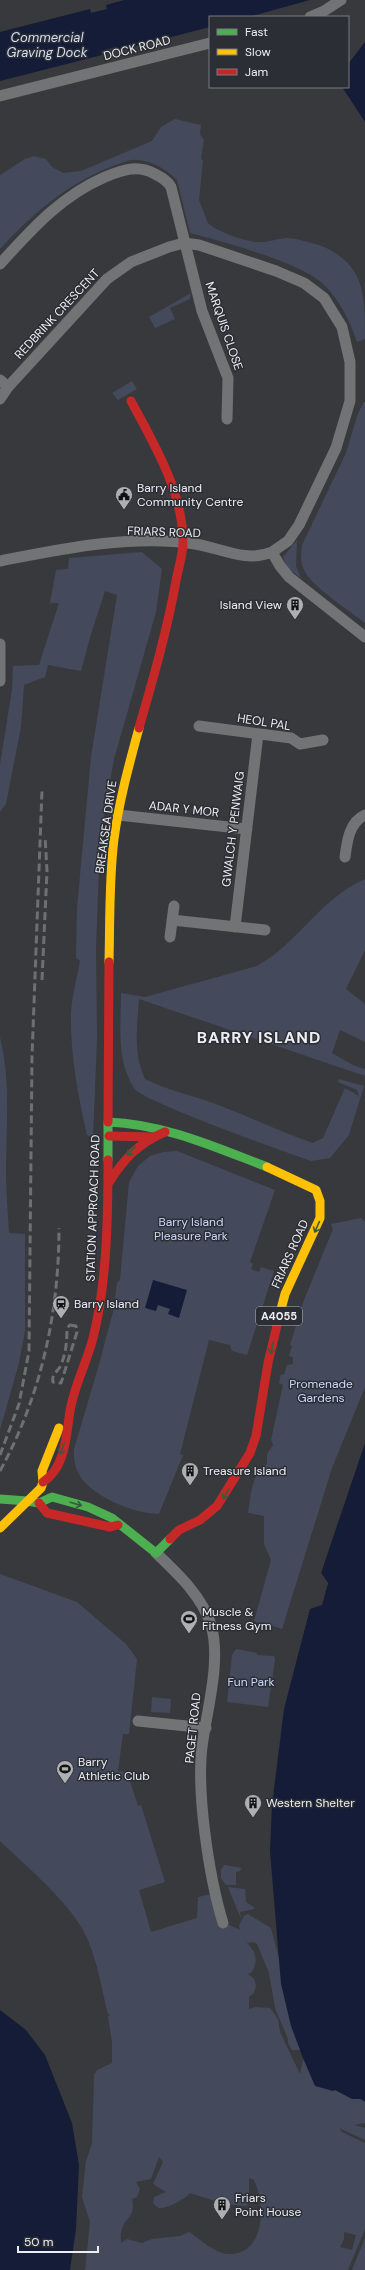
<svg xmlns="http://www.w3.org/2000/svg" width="365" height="2270" viewBox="0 0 365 2270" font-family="'DM Sans',sans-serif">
	<rect width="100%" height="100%" fill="#38393c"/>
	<path fill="#444a5c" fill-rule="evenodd" d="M175 119 201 125 200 134 204 140 201 159 203 160 199 200 208 223C216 231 244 241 256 242 265 243 276 239 286 238 296 238 312 243 322 246 365 265 365 294 365 339L357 342C349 319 339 298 321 282 297 262 222 241 190 233L177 180C167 170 151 160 137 160 129 159 120 164 113 166 68 183 32 214 0 249V175L25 159 34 156 46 159 52 167 63 173 81 171 152 141 161 127Z
		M191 293 190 299 170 308 175 319 155 328 149 317Z
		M132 381 137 389 118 400 112 393Z
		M364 402H365V623C350 611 311 586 304 570 300 562 301 554 302 545L346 453 358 413Z
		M297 540 296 566 301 578 286 567 283 557Z
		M142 552 162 569 156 612 114 759 100 840 96 948 97 1039 93 1137 87 1135C78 1096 70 1053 71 1013 72 996 77 978 80 961L76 958 77 908 91 757 117 595 105 591 91 634 81 671 48 665 45 677 24 685 21 727 6 804 0 812V764L12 690 13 666 39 665 59 603H50L56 570 68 569 69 558Z
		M365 879V950L346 989 365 1004V1042L340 1030 332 1053 353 1065 364 1069 365 1068V1076L139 999C137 1027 133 1053 145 1079 169 1091 196 1096 221 1106 252 1118 281 1132 313 1143L323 1138 345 1088 359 1096 357 1090 338 1082 339 1079 364 1086 349 1135 330 1158 311 1161C286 1152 143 1102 134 1088 116 1061 121 1025 121 993L145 997 257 966C297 944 320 899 365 879Z
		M0 1037C11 1081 6 1127 6 1172 6 1192 8 1213 9 1233L25 1234V1331L19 1363 0 1430Z
		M177 1151 275 1190 250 1262 253 1264 251 1269 259 1272 261 1267 274 1271 247 1355 232 1351 230 1345 209 1340 180 1454 183 1455 159 1514C135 1514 93 1497 80 1476 75 1468 73 1459 74 1449L98 1368 113 1312 117 1283 120 1280 129 1182 138 1166 150 1156 163 1152Z
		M361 1218 365 1222V1387L332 1468 282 1629 270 1625 269 1628 254 1621 271 1560 264 1544V1516L248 1513C251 1496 251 1473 267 1464V1454L273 1445 271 1440 283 1385 279 1383 281 1374 284 1375 287 1365 293 1364V1357L289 1356 292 1346 290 1345 304 1300 333 1229 331 1224Z
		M0 1574 77 1602 126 1644 137 1659 129 1734H123L118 1771 127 1772 138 1806 141 1805 165 1882 139 1890 151 1932 197 1918 198 1897 212 1894 227 1924 240 1930 239 1925 244 1916 248 1914 271 1928 303 2050H292L288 2043V2039L275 2008 269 1973 257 1944 254 1942 247 1943C256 1952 259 1962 251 1973L247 1974C256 1977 258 1986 253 1994L249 1997V2009L256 2007 270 2008 278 2019 280 2032 300 2074 303 2060 308 2058 361 2100 365 2099V2123L354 2125 365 2128V2140L339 2128 342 2132 365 2143V2229L348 2270H85L90 2222 82 2197 86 2161 92 2143 94 2075 97 2070 112 2063V2042L108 2017 110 2014H108C101 1987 97 1957 84 1932 68 1901 26 1866 0 1841ZM159 2157 163 2162 153 2184 166 2192 154 2197 153 2203C156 2206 157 2208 161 2208 167 2209 188 2197 190 2193L224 2204 246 2206 249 2203V2178L254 2180C265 2202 266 2252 232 2254 215 2255 202 2240 189 2232L180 2236 152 2239 142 2243 127 2239 121 2243C121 2239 120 2233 122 2229 126 2215 136 2218 132 2199L137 2197 140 2189 136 2182 151 2179ZM344 2232 356 2235 352 2250 340 2247 344 2239Z
		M236 1649 257 1653V1655L274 1656 275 1660 268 1707 227 1702 232 1655Z
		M152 1697 171 1699 170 1713 151 1712Z
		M224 1865 242 1868 240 1871 236 1872V1885H226L221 1878V1870Z
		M228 1887 245 1889 246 1902 254 1907V1909L240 1912 241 1919Z
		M365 2238V2270H352Z"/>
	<path fill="#151c37" d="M124 0H310L249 17H210V27L117 51 116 47 101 51 102 55 0 81V32L90 9 91 13 107 9 106 5Z
		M365 42V122L342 87H348V64Z
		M153 1280 187 1290 179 1318 168 1314 170 1309 158 1305 156 1311 145 1308Z
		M365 1443V2102L361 2099H352L335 2090 333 2091 315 2086 303 2058 291 2026 281 1984 270 1851 272 1805 284 1709 310 1608 322 1604 328 1583 321 1573Z
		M0 2010 26 2030 45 2055 72 2123 79 2165 76 2229 70 2270H0Z"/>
	<path fill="#38393c" d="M346 1489H348L321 1573 328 1583 322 1605 310 1609 287 1695 285 1694 309 1607 321 1603 327 1584 319 1574Z"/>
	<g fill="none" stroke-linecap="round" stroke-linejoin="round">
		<path stroke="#727374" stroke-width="11" d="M310 17 324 11 341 0
			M0 96 210 43
			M0 264C32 229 61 196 105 177 122 170 138 164 155 174 161 177 168 181 171 187L202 311 228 378 227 419
			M0 380 8 387
			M0 399 8 387 107 279 131 262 169 247 184 243 199 245 276 271 304 283 324 298 342 327 350 362V401L336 448 299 525 288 541 272 552
			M0 561C61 549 132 534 195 544 221 548 246 563 272 552L280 566 289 577 365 637
			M0 644V681
			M199 726 291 738 300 744 323 740
			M118 815 247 829
			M345 857C347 842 349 822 365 815
			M172 920 265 930
			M235 927 258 734
			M170 937 174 906
			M156 1553C178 1574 202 1596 211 1625 221 1659 208 1706 203 1740 195 1787 209 1877 223 1923
			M138 1721 206 1728"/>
		<path stroke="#4caf50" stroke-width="9" d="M108 1160V1122C164 1124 215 1147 267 1167
			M0 1499 27 1501
			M27 1501 39 1503 52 1497 88 1507 112 1518 156 1553 170 1539"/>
		<path stroke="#ffc107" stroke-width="9" d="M109 962C110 921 109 880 114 839 119 801 129 765 139 728
			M267 1167 316 1190 320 1201V1218L285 1294 280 1313
			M0 1528 41 1488 43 1482 42 1471 59 1428"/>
		<path stroke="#c62828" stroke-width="9" d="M131 401C154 444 183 492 183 542 183 555 178 569 176 581 167 631 153 679 139 728
			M108 1122 109 962
			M109 1136 152 1137
			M108 1184C123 1160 138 1143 165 1132
			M43 1482C66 1467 66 1435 70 1411 74 1386 87 1362 93 1338 107 1283 108 1217 108 1160
			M39 1503 47 1513 110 1527 118 1525
			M170 1539 179 1530 200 1520 217 1506 250 1453 256 1436 268 1363 280 1313"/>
		<path stroke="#6f6f71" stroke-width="3" stroke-dasharray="8 4" stroke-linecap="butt" d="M42 980 47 871 45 836
			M70 1325 76 1326 77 1332 62 1380 61 1383 53 1382C51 1374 58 1372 61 1365 66 1353 67 1341 67 1328Z
			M0 1455 19 1404 29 1351 32 1057 42 790
			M0 1471C41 1396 59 1313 59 1228"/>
	</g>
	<defs><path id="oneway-shaft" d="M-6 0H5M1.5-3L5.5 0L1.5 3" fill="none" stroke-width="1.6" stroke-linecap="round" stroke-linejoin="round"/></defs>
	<g stroke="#375b3e">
		<use href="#oneway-shaft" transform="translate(131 1151) rotate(134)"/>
		<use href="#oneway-shaft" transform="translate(317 1227) rotate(114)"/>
		<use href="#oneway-shaft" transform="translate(272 1348) rotate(102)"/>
		<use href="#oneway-shaft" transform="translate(62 1449) rotate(110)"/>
		<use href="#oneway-shaft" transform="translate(226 1494) rotate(122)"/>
		<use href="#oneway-shaft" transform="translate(76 1504) rotate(16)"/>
	</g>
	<defs>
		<symbol id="civic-pin" viewBox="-11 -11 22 30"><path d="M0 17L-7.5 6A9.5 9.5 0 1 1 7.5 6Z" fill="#adafb2" stroke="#2b2e34"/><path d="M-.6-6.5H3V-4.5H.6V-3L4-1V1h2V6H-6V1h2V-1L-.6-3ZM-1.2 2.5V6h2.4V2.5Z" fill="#111"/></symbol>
		<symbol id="building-pin" viewBox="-11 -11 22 30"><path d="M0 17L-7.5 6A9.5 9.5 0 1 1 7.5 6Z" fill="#adafb2" stroke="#2b2e34"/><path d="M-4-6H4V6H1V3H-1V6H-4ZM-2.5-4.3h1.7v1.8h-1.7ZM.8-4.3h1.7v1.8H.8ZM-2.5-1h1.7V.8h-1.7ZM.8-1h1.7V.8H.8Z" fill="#111"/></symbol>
		<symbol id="station-pin" viewBox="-11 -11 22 30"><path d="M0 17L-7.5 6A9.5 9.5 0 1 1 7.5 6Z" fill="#adafb2" stroke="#2b2e34"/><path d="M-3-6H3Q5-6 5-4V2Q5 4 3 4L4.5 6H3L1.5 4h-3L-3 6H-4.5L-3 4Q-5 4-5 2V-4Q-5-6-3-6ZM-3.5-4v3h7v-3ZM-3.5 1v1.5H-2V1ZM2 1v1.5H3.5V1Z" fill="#111"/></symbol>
		<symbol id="stadium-pin" viewBox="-11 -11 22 30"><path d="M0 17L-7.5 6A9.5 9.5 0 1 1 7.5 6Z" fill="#adafb2" stroke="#2b2e34"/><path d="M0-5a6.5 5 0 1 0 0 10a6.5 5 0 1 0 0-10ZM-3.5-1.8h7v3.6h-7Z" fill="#111"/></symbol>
	</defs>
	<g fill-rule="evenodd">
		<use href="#civic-pin" x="114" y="485" width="20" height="27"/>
		<use href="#building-pin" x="285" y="595" width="20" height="27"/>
		<use href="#station-pin" x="51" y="1294" width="20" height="27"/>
		<use href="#building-pin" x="180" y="1461" width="20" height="27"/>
		<use href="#stadium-pin" x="179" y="1609" width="20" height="27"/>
		<use href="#stadium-pin" x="55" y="1759" width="20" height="27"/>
		<use href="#building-pin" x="243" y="1793" width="20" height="27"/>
		<use href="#building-pin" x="212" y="2195" width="20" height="27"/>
	</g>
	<g text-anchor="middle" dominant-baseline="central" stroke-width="3" stroke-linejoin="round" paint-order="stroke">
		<rect fill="#2b2e34" stroke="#b2b4b9" stroke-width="1" x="256" y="1307" width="46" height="18" rx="3"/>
		<g font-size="11" font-weight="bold" fill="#eceef2">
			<text x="279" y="1316">A4055</text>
		</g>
		<g font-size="12" fill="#eceef2" stroke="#2b2e34">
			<text transform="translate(137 48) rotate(-14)">DOCK ROAD</text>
			<text transform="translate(57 314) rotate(-47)">REDBRINK CRESCENT</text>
			<text transform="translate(224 326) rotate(71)">MARQUIS CLOSE</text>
			<text transform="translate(164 532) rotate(2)">FRIARS ROAD</text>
			<text transform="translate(264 722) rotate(9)">HEOL PAL</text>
			<text transform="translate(184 809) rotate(6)">ADAR Y MOR</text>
			<text transform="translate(106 827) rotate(-82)">BREAKSEA DRIVE</text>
			<text transform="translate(233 829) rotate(-83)">GWALCH Y PENWAIG</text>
			<text transform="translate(93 1208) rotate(-88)">STATION APPROACH ROAD</text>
			<text transform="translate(290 1254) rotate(-66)">FRIARS ROAD</text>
			<text transform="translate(193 1728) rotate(-84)">PAGET ROAD</text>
		</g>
		<g font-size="12" fill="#eceef2" stroke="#2b2e34" text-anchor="start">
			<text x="137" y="488">Barry Island<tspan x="137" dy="14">Community Centre</tspan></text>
			<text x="282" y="605" text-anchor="end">Island View</text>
			<text x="74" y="1304">Barry Island</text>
			<text x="203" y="1471">Treasure Island</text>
			<text x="202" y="1612">Muscle &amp;<tspan x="202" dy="14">Fitness Gym</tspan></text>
			<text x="78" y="1762">Barry<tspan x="78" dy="14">Athletic Club</tspan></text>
			<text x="266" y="1803">Western Shelter</text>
			<text x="235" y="2198">Friars<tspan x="235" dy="14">Point House</tspan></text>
		</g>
		<g font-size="12" fill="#ccd8fc" stroke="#2b2e34">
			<text x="191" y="1222">Barry Island<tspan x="191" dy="14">Pleasure Park</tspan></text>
			<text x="321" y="1384">Promenade<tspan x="321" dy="14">Gardens</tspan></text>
			<text x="251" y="1682">Fun Park</text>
		</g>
		<g font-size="13" font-style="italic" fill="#d5ddf5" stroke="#2b2e34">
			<text x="47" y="37">Commercial<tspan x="47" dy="15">Graving Dock</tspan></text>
		</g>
		<g font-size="16" font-weight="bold" letter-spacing="1" fill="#eceef2" stroke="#2b2e34">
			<text x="259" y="1037">BARRY ISLAND</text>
		</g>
	</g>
	<rect x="209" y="16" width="140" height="72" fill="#2b2e34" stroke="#787b80"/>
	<rect x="217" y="29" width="20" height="6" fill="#4caf50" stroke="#787b80"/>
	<text x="245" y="36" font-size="12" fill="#eceef2">Fast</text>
	<rect x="217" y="49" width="20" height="6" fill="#ffc107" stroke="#787b80"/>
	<text x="245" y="56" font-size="12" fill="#eceef2">Slow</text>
	<rect x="217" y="69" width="20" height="6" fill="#c62828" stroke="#787b80"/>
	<text x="245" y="76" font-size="12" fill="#eceef2">Jam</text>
	<path d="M18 2246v6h80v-6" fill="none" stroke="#eceef2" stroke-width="2"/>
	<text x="24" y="2246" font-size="12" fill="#eceef2" stroke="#2b2e34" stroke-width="3" paint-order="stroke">50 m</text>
</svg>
